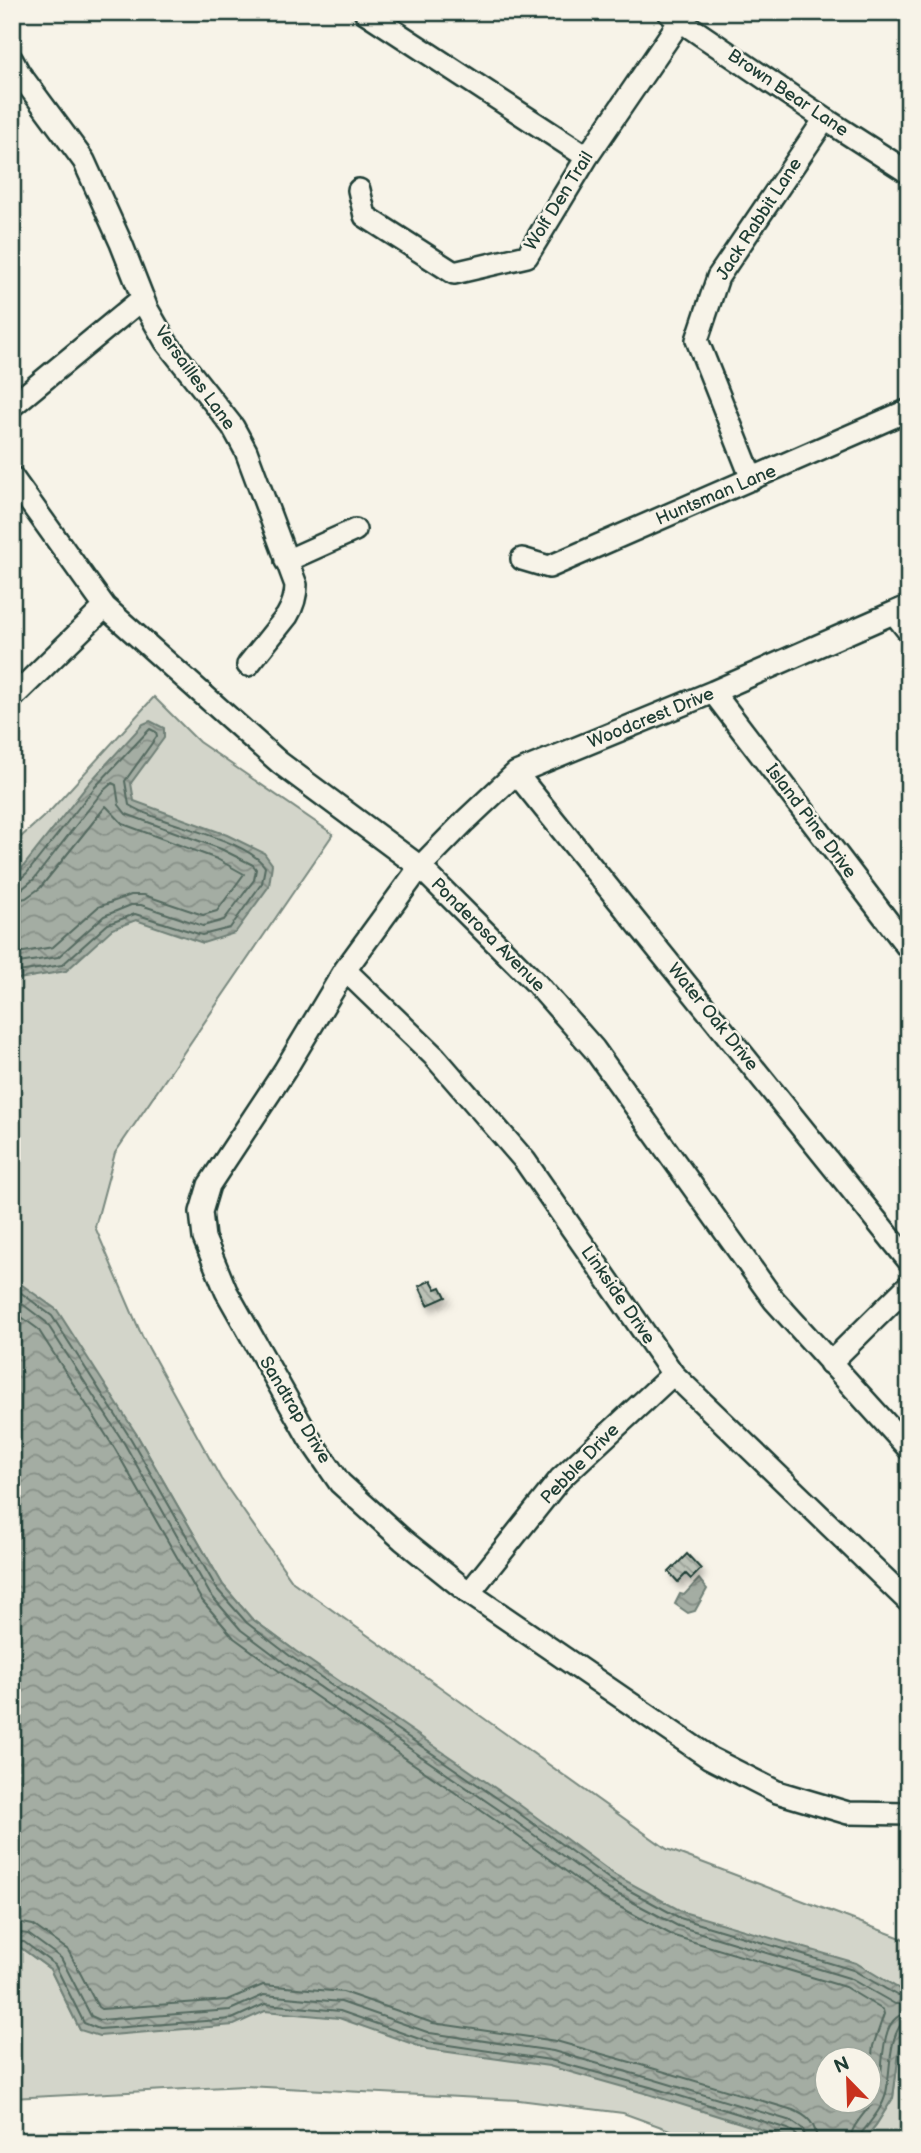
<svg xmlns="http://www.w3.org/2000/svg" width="921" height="2153" viewBox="0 0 921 2153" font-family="'Balsamiq Sans',sans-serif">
	<defs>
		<pattern id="water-waves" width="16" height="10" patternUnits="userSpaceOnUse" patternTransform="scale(1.75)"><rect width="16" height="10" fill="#a4ada3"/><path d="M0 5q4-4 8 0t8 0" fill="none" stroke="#858e86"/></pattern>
		<pattern id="building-back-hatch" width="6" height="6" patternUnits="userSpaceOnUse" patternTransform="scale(1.75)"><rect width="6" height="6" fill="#bbc1b6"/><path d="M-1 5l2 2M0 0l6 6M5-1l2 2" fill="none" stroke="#979e95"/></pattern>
		<filter id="shadow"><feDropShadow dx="3.5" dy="6" stdDeviation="3.5" flood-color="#0004"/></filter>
	</defs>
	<rect width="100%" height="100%" fill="#f7f3e8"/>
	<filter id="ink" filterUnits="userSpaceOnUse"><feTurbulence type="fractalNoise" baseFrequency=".0143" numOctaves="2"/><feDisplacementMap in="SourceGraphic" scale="14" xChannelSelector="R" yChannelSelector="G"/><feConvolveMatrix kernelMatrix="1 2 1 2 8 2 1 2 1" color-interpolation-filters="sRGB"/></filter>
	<g filter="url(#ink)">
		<path fill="#d3d5ca" stroke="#79897f" stroke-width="2" d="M154 697 199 742 333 834 115 1153 95 1227 142 1336 221 1479 293 1582 667 1849 909 1941V1987L901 1990 856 1964 785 2135 798 2141H700L623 2113 519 2100 244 2086 12 2098V1947L21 1948 50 1969 80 2030 294 1650 251 1618 223 1585 137 1435 22 1285 12 1284V845L51 810Z
			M909 2018V2141H863L876 2125 893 2098 899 2052Z"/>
		<path fill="url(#water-waves)" stroke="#6f8077" stroke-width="2" fill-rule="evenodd" d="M150 721 164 728V738L131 783 134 801 227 835 264 853 272 864 269 886 235 933 203 943 136 920 112 929 66 971 12 980V877L22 868 90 782 143 724Z
			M12 1284 22 1285 57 1310 137 1435 223 1585 251 1618 294 1650 517 1803 615 1875 683 1912 856 1963 901 1990 909 1987V2018L899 2052 893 2098 876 2125 863 2141H798L648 2094 549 2066 427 2049 339 2018 265 2011 234 2025 99 2036 80 2030 50 1969 21 1948 12 1947ZM869 2058V2100H827V2058Z
			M699 1579 707 1589 695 1611 688 1613 675 1604 680 1594 684 1595Z"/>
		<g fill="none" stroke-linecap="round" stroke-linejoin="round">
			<path stroke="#546a60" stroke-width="2" d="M12 881 19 880 27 873 95 787 150 729 156 732 157 736 125 781 129 805C160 825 247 838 265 867L262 883 230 928 202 935 135 914 108 924 62 965 12 973
				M12 890 22 889 34 879 102 792 112 783 116 785 119 805 126 814 221 849 253 865 256 869 254 880 224 920 203 926 141 905H131L104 916 58 957 12 964
				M12 901 26 898 40 888 106 806 123 824 217 859 244 874 217 911 203 915 144 895H131L98 907 53 947 12 954
				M12 1291 20 1292 52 1316 131 1439 217 1589 247 1623 290 1656 513 1809 612 1881 680 1918 853 1970 898 1996 909 1994
				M12 1299 17 1300 46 1322 124 1443 210 1594 241 1630 285 1663 508 1816 608 1889 678 1926 849 1978 895 2004H909
				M12 1310 38 1329 115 1449 201 1599 234 1638 279 1671 502 1825 603 1898 674 1936 845 1987 883 2010 884 2014 873 2046 869 2081
				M12 1921 33 1925 68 1950 98 2007 101 2009 227 2000 263 1985 343 1992 433 2023 556 2041 655 2069 793 2110C808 2116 816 2124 817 2141
				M12 1932 28 1934 61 1958 91 2016 100 2020 230 2010 264 1995 341 2002 430 2033 553 2051 652 2079 791 2121 803 2129 806 2141
				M12 1941 24 1942 55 1965 84 2023 99 2029 232 2019 265 2004 340 2011 428 2042 550 2060 650 2087 788 2129 795 2133 797 2141
				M850 2141C851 2123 870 2110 877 2094 886 2072 876 2015 909 2013
				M858 2141 860 2135C869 2123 883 2108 886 2093 891 2071 888 2041 902 2023L909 2022"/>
		</g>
		<path fill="url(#building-back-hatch)" stroke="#1f3d34" stroke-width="2" filter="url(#shadow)" d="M431 1280 436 1289 441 1287 446 1297 428 1305 419 1286Z
			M687 1554 701 1569 691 1579 686 1574 678 1582 669 1572Z"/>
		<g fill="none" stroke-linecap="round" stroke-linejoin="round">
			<defs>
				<path id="minor" d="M365 12 587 157
					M669 13 825 119 909 173
					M12 60 19 73 84 161 121 243 147 309 166 342 233 427 246 451 296 585C296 597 293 606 287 616L248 665
					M359 190 365 216 454 273 527 256 587 157 686 12
					M12 406 143 298
					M12 477 105 607 280 763 420 867 536 983 594 1049 774 1300 909 1449
					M752 479 697 340 718 277 825 119
					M522 559 549 567 909 410
					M286 561 355 530
					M909 606 713 692 516 773 465 821 420 867 345 970 285 1070 209 1185 201 1212 204 1238 226 1291 309 1438 340 1483 403 1540 469 1593 710 1758 777 1792 848 1813 909 1814
					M894 613 909 632
					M713 692 909 949
					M12 698 105 607
					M516 773 909 1261
					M345 970 434 1056 525 1161 673 1374 909 1602
					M830 1363 909 1285
					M469 1593 560 1479 673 1374"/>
			</defs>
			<use href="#minor" stroke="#1f3d34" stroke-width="26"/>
			<use href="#minor" stroke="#f7f3e8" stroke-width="21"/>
		</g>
	</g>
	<g text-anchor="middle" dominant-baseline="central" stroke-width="5" stroke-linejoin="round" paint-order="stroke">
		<g font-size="18" fill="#1f3d34" stroke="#f7f3e8">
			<text transform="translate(788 93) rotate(34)">Brown Bear Lane</text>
			<text transform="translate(559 201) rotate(-58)">Wolf Den Trail</text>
			<text transform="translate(759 219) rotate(-57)">Jack Rabbit Lane</text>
			<text transform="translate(195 378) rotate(54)">Versailles Lane</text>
			<text transform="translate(716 495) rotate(-23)">Huntsman Lane</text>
			<text transform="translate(651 718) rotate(-22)">Woodcrest Drive</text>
			<text transform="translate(811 821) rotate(53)">Island Pine Drive</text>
			<text transform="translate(488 935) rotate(45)">Ponderosa Avenue</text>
			<text transform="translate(713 1017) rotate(51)">Water Oak Drive</text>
			<text transform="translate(618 1295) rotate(55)">Linkside Drive</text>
			<text transform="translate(295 1410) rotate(59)">Sandtrap Drive</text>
			<text transform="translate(580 1464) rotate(-46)">Pebble Drive</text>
		</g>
	</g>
	<rect width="921" height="2153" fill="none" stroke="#f7f3e8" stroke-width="42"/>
	<rect x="21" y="21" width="879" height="2111" fill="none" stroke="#1f3d34" stroke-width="2.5" filter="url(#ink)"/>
	<g transform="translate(848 2080) rotate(337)"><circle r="33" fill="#f7f3e8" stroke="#a1aaa0" stroke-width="2"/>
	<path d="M0-5L12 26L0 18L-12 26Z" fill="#c8321e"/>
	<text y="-10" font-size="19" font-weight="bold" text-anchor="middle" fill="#1f3d34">N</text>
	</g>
</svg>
